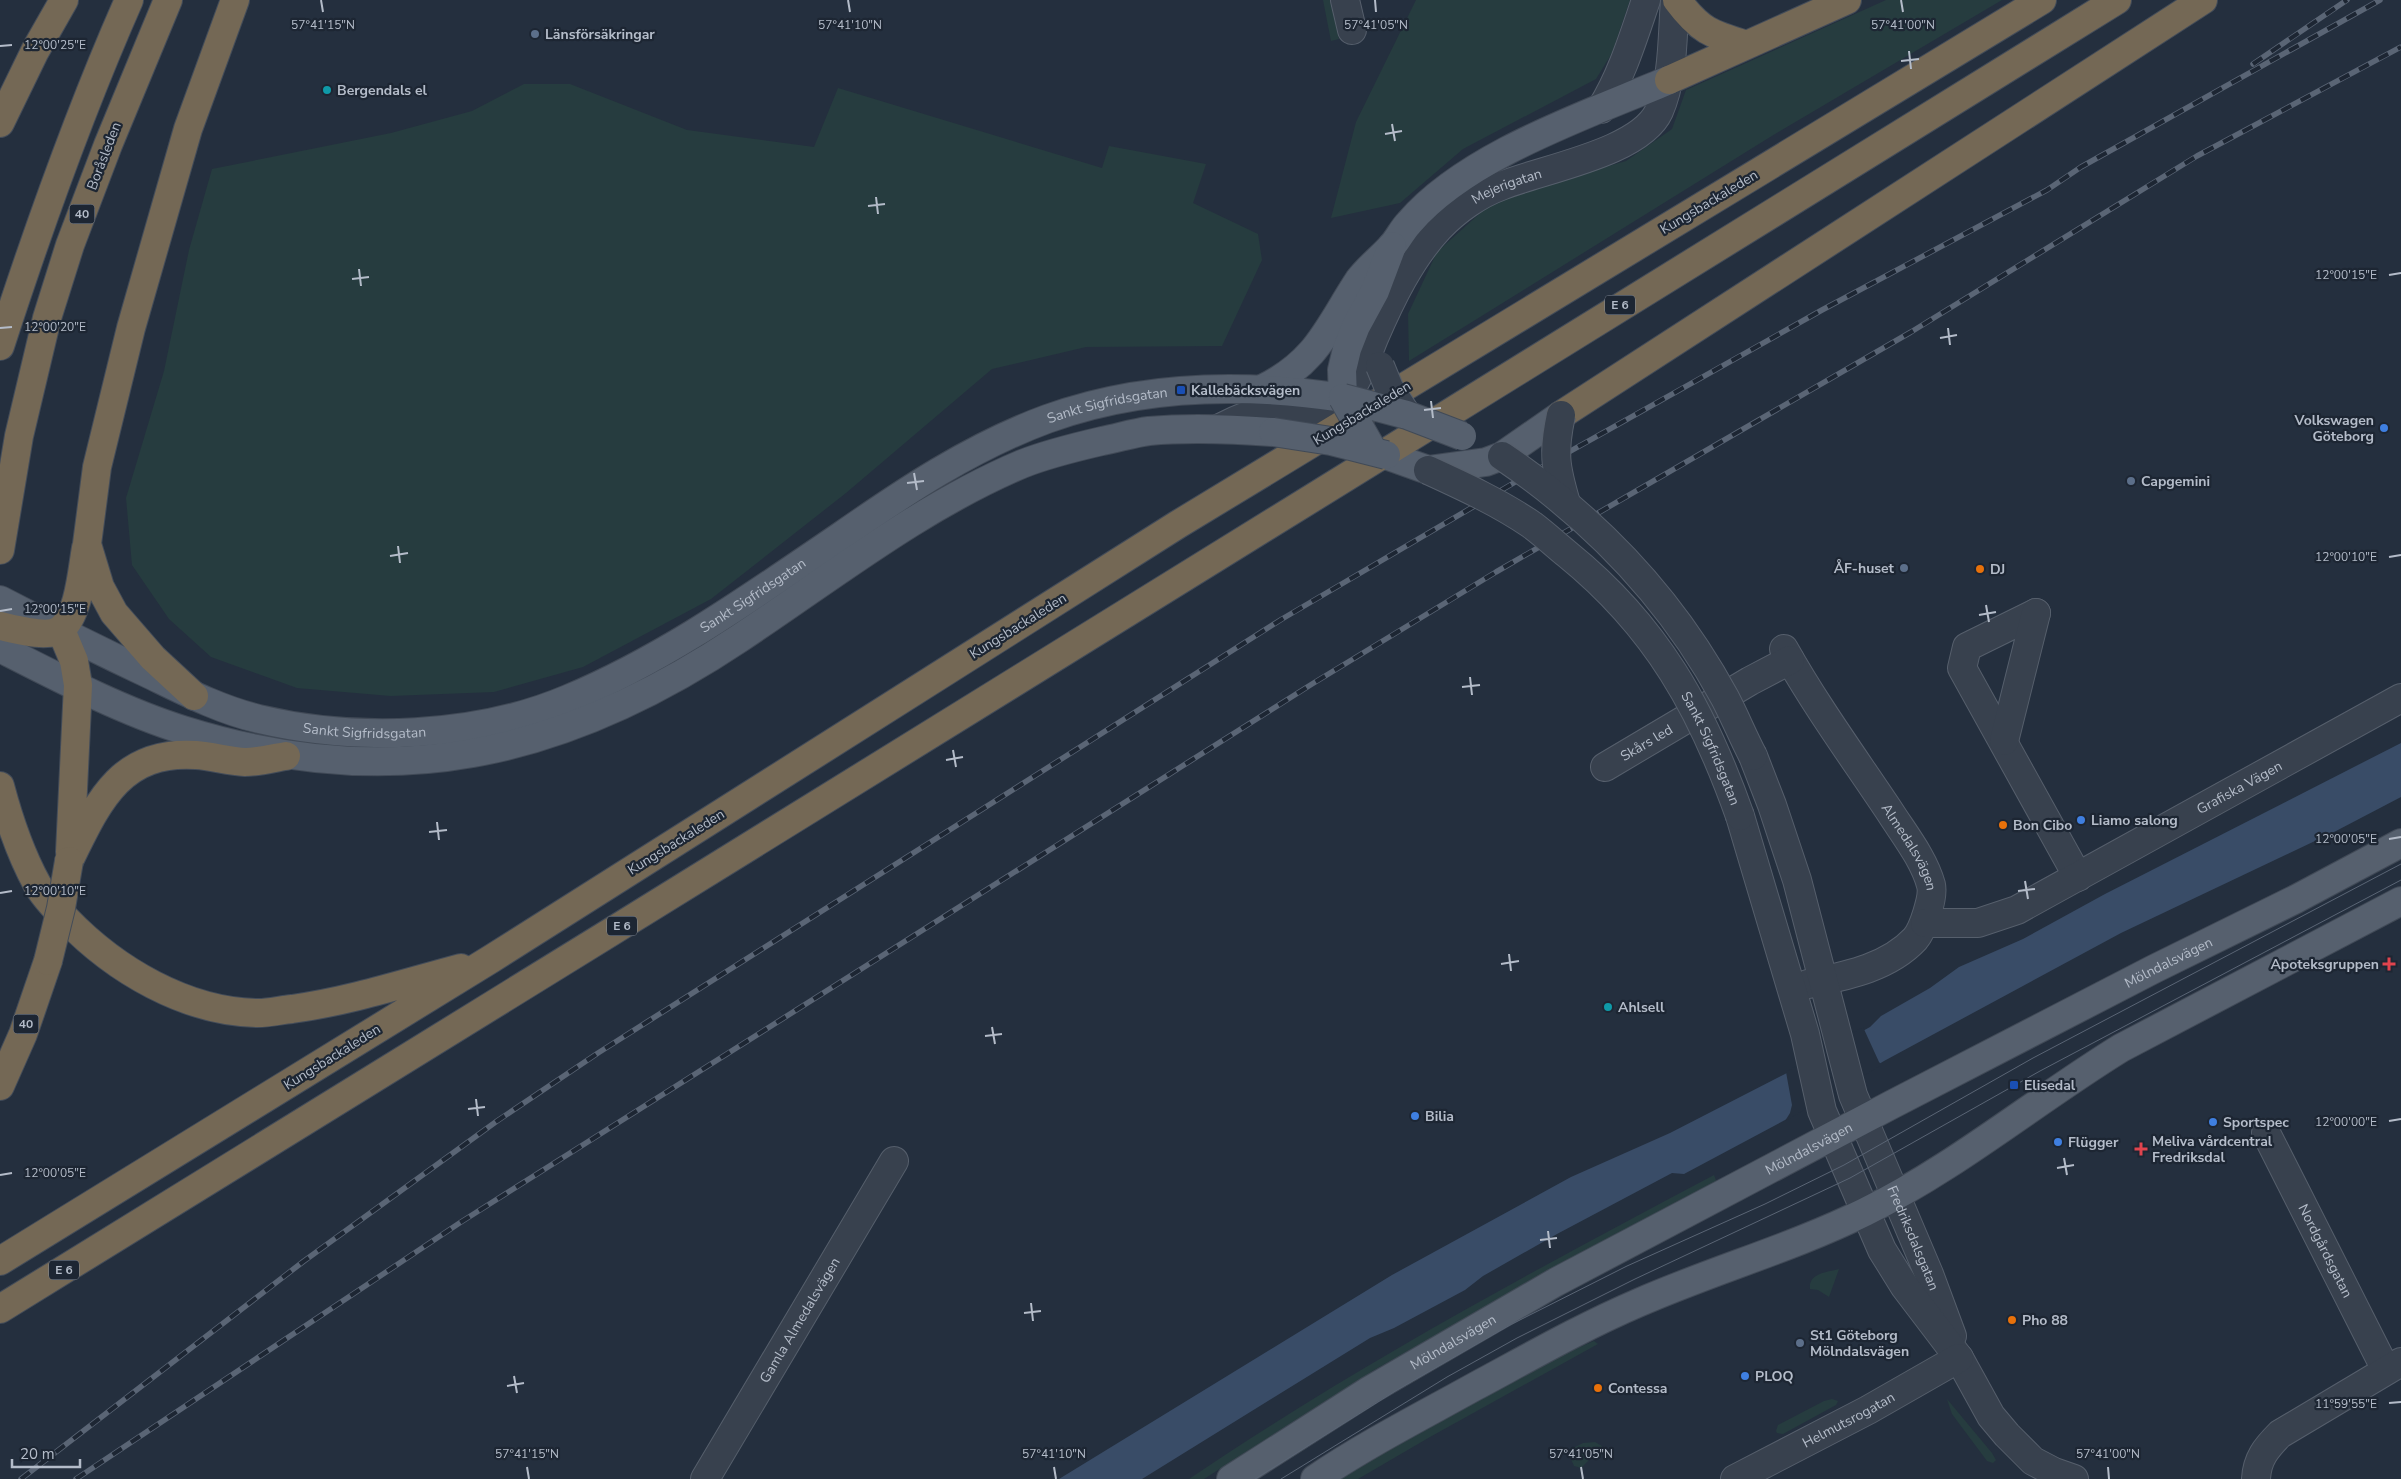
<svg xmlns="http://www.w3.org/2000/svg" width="2401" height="1479" viewBox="0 0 2401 1479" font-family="'Nunito Sans',sans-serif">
	<rect width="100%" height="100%" fill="#242f3e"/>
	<path fill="#263c3f" d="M1323 0H1330L1339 39 1331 41Z
		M1416 0H1630L1612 53 1596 79 1463 149 1400 203 1331 218 1356 122Z
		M1886 0H2002L1775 134 1409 361 1408 314 1437 252 1497 198 1626 161 1672 129 1686 90Z
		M524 84H570L687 130 814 147 838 88 1102 168 1109 146 1206 164 1193 203 1258 234 1262 260 1222 346 1086 347 992 369 846 493 711 599 583 667 494 692 391 696 297 688 211 657 169 619 132 565 126 498 164 371 189 250 212 169 391 133 472 111Z
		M1714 1175 1717 1183 1532 1281 1376 1369 1204 1479H1189C1357 1365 1535 1270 1714 1175Z
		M1839 1269 1829 1297 1818 1290 1810 1289C1808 1273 1828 1272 1839 1269Z
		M1594 1341 1598 1344 1430 1437 1358 1479H1331L1559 1356Z
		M1832 1399 1838 1401 1836 1405 1783 1434 1777 1433 1776 1431 1778 1425 1824 1401Z
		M1947 1399 1992 1453 1996 1460 1993 1463 1987 1461 1952 1414Z
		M1595 1442 1602 1446V1455L1598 1458 1590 1459 1581 1468 1574 1466 1571 1459 1573 1448 1583 1443Z"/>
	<path fill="#394c67" d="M2401 743V797L2336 831 2121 933 1884 1061 1785 1120 1684 1174 1672 1173 1557 1234 1483 1276 1465 1290 1394 1328 1370 1338 1142 1479H1059L1392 1275 1571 1177 1670 1133 1785 1074 1870 1027 1881 1016 1930 988 1959 967 2023 939 2105 894Z"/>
	<path fill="#242f3e" d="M1863 1027 1879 1062 1882 1065 1785 1121 1790 1113 1792 1105 1786 1072Z"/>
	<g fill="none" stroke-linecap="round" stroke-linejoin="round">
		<defs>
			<g id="minor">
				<path d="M1345 0 1352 30"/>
				<path d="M1601 109C1622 75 1633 38 1646 0"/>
				<path id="s1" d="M1220 428C1229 424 1239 418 1248 416 1274 411 1322 418 1343 398 1357 386 1367 355 1374 338 1391 299 1410 259 1439 228 1456 210 1479 194 1501 186 1542 169 1640 153 1659 111 1674 77 1672 37 1675 0"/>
				<path d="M2036 613 1967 647 1962 668 2078 877"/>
				<path id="s2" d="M1784 649C1816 706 1854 758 1890 812 1904 834 1924 859 1931 885 1934 897 1923 930 1915 939 1888 968 1845 976 1808 984"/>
				<path d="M2004 741 2036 613"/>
				<path id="s3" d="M1753 756 1772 805 1797 880 1853 1095 1929 1274 1952 1336"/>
				<path id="s4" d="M1605 767 1750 681 1790 660"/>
				<path d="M1740 816 1805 1034 1822 1111 1882 1250 1905 1287 1959 1358 1991 1416 2007 1435 2033 1461 2054 1472 2074 1479"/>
				<path id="s5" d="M1925 923H1978L2017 910 2401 698"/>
				<path id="s6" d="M2266 1133 2386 1370"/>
				<path id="s7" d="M705 1479 894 1161"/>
				<path id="s8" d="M1735 1479 1868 1410 1959 1358"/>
				<path d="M2256 1479C2257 1459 2266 1448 2280 1434L2401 1362"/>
			</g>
			<g id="major">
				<path d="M1264 388C1318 361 1328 327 1359 280 1368 268 1381 258 1391 247 1398 240 1402 230 1409 223 1467 155 1587 115 1669 80"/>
				<path d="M1386 455 1428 470 1486 462 1502 456 1561 415"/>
				<path id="s9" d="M0 600C50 626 100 651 151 675 186 692 221 710 259 719 356 742 476 738 568 699 666 658 751 597 838 538 904 492 971 447 1047 419 1143 384 1244 383 1343 398L1342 370 1347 349 1356 326 1375 291 1392 246"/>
				<path d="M0 648C57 677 122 711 183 730 391 795 562 757 740 638 832 577 920 507 1022 464 1047 454 1076 447 1102 441 1118 438 1133 433 1149 431 1191 427 1232 429 1273 432"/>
				<path id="s10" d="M1231 1479 1370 1390 1556 1282 1891 1105 2154 969 2296 899 2401 843"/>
				<path d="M1315 1479C1365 1445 1420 1417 1474 1387 1528 1358 1582 1327 1638 1303 1713 1270 1792 1248 1865 1212 1956 1167 2035 1101 2121 1048L2401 901"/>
			</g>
			<path id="highway" d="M1677 0C1700 31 1711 34 1747 45
				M1669 80 1847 0
				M0 123 35 51 64 0
				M0 346C38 229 79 113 129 0
				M1561 415 2203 0
				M0 550 19 436 47 318 70 245 108 145 168 0
				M0 626C14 629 49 639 61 629 79 615 82 570 86 548
				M61 630 74 661 78 685 70 852
				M194 696 153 658 114 613 100 587 87 544 97 467 131 328 188 129 235 0
				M0 786C9 820 20 853 37 884 44 897 56 909 66 919 115 970 186 1012 258 1013 269 1013 281 1010 292 1009 350 1001 405 983 461 968
				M69 861C98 802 120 750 196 755 212 756 228 761 245 762 258 762 273 758 286 756
				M0 1086 23 1034 48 961
				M0 1261 491 959 1177 525 2042 0
				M0 1309C707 875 1409 434 2117 0"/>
		</defs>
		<use href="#minor" stroke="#565f6c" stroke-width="30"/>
		<use href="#major" stroke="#414a57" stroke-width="30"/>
		<use href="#highway" stroke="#434c59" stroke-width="30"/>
		<use href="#minor" stroke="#38414e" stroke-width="28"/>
		<use href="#major" stroke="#56606e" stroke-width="28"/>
		<use href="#highway" stroke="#746855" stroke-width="28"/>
		<path stroke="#5a6575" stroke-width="1" d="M1255 1479 1397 1390 1510 1325 1627 1266 1765 1204 1844 1165 2033 1058 2401 864
			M1281 1479 1447 1377 1517 1338 1635 1279 1850 1178 2040 1071 2401 880"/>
		<defs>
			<path id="rail" d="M2253 64 2347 0
				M21 1479 304 1261 497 1121 598 1053 1282 619 1517 481 1822 310 2047 190 2081 167 2380 0
				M76 1479 461 1222 1312 684 1496 572 1911 332 2197 156 2401 47"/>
		</defs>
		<use href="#rail" stroke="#5a6575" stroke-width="5.5"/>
		<use href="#rail" stroke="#1d2633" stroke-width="4" stroke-dasharray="11" stroke-linecap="butt"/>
		<defs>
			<g id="minor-bridge">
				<path d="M1380 366 1389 388 1407 415"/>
				<path d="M1561 415C1553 452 1555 466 1566 503"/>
				<path d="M1502 456C1595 519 1671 598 1725 698 1735 717 1743 737 1753 756"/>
				<path id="s11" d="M1428 470C1463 486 1500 503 1532 525 1544 534 1556 545 1567 554 1657 627 1702 709 1740 816"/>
			</g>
			<path id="major-bridge" d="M1343 398 1407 415 1462 436
				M1343 398 1373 451
				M1273 432 1331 441 1386 455"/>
			<path id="highway-bridge" d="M48 961 61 908 69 861"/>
		</defs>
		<use href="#minor-bridge" stroke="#565f6c" stroke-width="30" stroke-linecap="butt"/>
		<use href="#major-bridge" stroke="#414a57" stroke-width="30" stroke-linecap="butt"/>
		<use href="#highway-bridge" stroke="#434c59" stroke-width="30" stroke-linecap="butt"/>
		<use href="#minor-bridge" stroke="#38414e" stroke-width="28"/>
		<use href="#major-bridge" stroke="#56606e" stroke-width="28"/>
		<use href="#highway-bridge" stroke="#746855" stroke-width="28"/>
	</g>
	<path fill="none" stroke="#b4bcc9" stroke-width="2" d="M321 0 323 12M848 0 850 12M1375 0 1376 12M1901 0 1903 12M0 46 12 45M1909 51 1911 69M1901 61 1919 59M1392 124 1395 141M1385 134 1402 131M876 197 878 214M868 206 885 204M359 269 361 286M2389 275 2401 273M352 279 369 277M0 328 12 327M1948 328 1950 345M1940 338 1957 335M1431 401 1433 418M1424 410 1441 408M914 473 917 490M907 483 924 481M398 546 400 563M390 556 408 553M2389 557 2401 555M1986 605 1989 622M0 611 12 609M1979 615 1996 612M1470 677 1472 695M1462 687 1480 685M953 750 956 767M946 760 963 757M437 822 439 840M429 832 447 830M2389 839 2401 837M2025 881 2028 899M2018 891 2035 889M0 893 12 891M1509 954 1511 971M1501 964 1519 961M992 1027 995 1044M985 1036 1002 1034M476 1099 478 1116M468 1109 485 1107M2389 1121 2401 1119M2064 1158 2067 1175M2057 1168 2074 1165M0 1175 12 1173M1548 1231 1550 1248M1540 1240 1557 1238M1031 1303 1033 1321M1024 1313 1041 1311M514 1376 517 1393M507 1386 524 1383M2389 1403 2401 1402M527 1467 529 1479M1054 1467 1056 1479M1581 1467 1583 1479M2108 1467 2109 1479"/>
	<g fill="#5c6f8a" stroke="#1d2633" stroke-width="2">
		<circle cx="535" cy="34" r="5"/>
		<circle cx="2131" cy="481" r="5"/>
		<circle cx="1904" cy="568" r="5"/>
		<circle cx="1800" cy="1343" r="5"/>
	</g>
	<g fill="#0f9aa8" stroke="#1d2633" stroke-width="2">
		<circle cx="327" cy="90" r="5"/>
		<circle cx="1608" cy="1007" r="5"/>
	</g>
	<g fill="#1a4fb4" stroke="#1d2633" stroke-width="2">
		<rect x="1176" y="385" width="10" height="10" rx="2.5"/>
		<rect x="2009" y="1080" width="10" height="10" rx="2.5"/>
	</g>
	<g fill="#3f7fe0" stroke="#1d2633" stroke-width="2">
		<circle cx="2384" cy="428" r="5"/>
		<circle cx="2081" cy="820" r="5"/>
		<circle cx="1415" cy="1116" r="5"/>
		<circle cx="2213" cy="1122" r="5"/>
		<circle cx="2058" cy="1142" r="5"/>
		<circle cx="1745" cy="1376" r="5"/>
	</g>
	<g fill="#e8710a" stroke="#1d2633" stroke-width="2">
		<circle cx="1980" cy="569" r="5"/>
		<circle cx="2003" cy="825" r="5"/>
		<circle cx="2012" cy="1320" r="5"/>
		<circle cx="1598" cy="1388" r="5"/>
	</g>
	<g fill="#e0444e" stroke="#1d2633" stroke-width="2">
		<path d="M2386.5 956.5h5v5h5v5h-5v5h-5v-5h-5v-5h5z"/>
		<path d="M2138.5 1141.5h5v5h5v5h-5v5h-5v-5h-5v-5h5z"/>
	</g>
	<g text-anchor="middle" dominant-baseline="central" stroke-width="4.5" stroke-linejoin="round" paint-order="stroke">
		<g fill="#1d2633" stroke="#878f9c" stroke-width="1">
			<rect x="69.5" y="204.5" width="25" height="19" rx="4"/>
			<rect x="1605" y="295.5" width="30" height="19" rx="4"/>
			<rect x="607" y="916.5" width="30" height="19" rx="4"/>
			<rect x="13.5" y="1014.5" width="25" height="19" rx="4"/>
			<rect x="49" y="1260.5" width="30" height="19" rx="4"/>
		</g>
		<g font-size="12" font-weight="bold" fill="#b4bcc9">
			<text x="82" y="214">40</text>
			<text x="1620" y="305">E 6</text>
			<text x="622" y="926">E 6</text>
			<text x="26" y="1024">40</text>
			<text x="64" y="1270">E 6</text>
		</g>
		<g font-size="14" font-weight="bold" fill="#b4bcc9" stroke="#1d2633" text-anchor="start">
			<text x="545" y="34">Länsförsäkringar</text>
			<text x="337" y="90">Bergendals el</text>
			<text x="1191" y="390">Kallebäcksvägen</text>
			<text x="2374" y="420" text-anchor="end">Volkswagen<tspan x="2374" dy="16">Göteborg</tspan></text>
			<text x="2141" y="481">Capgemini</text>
			<text x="1894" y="568" text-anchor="end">ÅF-huset</text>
			<text x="1990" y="569">DJ</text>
			<text x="2091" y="820">Liamo salong</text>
			<text x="2013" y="825">Bon Cibo</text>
			<text x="2379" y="964" text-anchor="end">Apoteksgruppen</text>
			<text x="1618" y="1007">Ahlsell</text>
			<text x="2024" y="1085">Elisedal</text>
			<text x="1425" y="1116">Bilia</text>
			<text x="2223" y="1122">Sportspec</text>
			<text x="2152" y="1141">Meliva vårdcentral<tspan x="2152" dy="16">Fredriksdal</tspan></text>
			<text x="2068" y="1142">Flügger</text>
			<text x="2022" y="1320">Pho 88</text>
			<text x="1810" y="1335">St1 Göteborg<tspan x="1810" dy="16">Mölndalsvägen</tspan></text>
			<text x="1755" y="1376">PLOQ</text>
			<text x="1608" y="1388">Contessa</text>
		</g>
		<g font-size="14" fill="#b4bcc9" stroke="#1d2633">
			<text transform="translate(104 156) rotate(-69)">Boråsleden</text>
			<text stroke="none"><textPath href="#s1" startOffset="406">Mejerigatan</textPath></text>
			<text transform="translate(1709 202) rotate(-31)">Kungsbackaleden</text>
			<text stroke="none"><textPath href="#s9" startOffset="1218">Sankt Sigfridsgatan</textPath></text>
			<text transform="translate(1362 413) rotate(-31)">Kungsbackaleden</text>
			<text stroke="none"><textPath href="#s9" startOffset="812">Sankt Sigfridsgatan</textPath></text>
			<text transform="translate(1018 626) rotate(-32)">Kungsbackaleden</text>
			<text stroke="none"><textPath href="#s9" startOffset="392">Sankt Sigfridsgatan</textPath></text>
			<text stroke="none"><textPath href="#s4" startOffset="48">Skårs led</textPath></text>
			<text stroke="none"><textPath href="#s11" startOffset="408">Sankt Sigfridsgatan</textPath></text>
			<text stroke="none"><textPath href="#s5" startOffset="348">Grafiska Vägen</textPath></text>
			<text transform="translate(676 842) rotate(-32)">Kungsbackaleden</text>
			<text stroke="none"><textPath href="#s2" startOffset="235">Almedalsvägen</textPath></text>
			<text stroke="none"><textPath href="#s10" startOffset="1071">Mölndalsvägen</textPath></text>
			<text transform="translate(332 1057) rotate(-32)">Kungsbackaleden</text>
			<text stroke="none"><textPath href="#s10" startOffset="666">Mölndalsvägen</textPath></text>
			<text stroke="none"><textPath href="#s3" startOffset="509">Fredriksdalsgatan</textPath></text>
			<text stroke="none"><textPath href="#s6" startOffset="132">Nordgårdsgatan</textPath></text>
			<text stroke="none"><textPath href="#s7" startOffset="185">Gamla Almedalsvägen</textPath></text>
			<text stroke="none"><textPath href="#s10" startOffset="261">Mölndalsvägen</textPath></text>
			<text stroke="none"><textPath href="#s8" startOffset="128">Helmutsrogatan</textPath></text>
		</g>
	</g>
	<g font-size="12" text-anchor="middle" fill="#b4bcc9" stroke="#1d2633" stroke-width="4.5" stroke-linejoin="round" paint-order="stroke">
		<text x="323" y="29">57°41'15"N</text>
		<text x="850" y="29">57°41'10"N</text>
		<text x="1376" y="29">57°41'05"N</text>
		<text x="1903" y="29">57°41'00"N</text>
		<text x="55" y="49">12°00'25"E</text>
		<text x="2346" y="279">12°00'15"E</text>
		<text x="55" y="331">12°00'20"E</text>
		<text x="2346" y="561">12°00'10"E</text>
		<text x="55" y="613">12°00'15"E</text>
		<text x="2346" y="843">12°00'05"E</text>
		<text x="55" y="895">12°00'10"E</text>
		<text x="2346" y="1126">12°00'00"E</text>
		<text x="55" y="1177">12°00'05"E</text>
		<text x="2346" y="1408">11°59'55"E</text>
		<text x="527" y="1458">57°41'15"N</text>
		<text x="1054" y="1458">57°41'10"N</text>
		<text x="1581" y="1458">57°41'05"N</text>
		<text x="2108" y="1458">57°41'00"N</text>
	</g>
	<path d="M12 1459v8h68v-8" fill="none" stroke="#b4bcc9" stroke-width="2.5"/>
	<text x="20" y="1459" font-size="15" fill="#b4bcc9" stroke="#1d2633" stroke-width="4" paint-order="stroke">20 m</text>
</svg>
